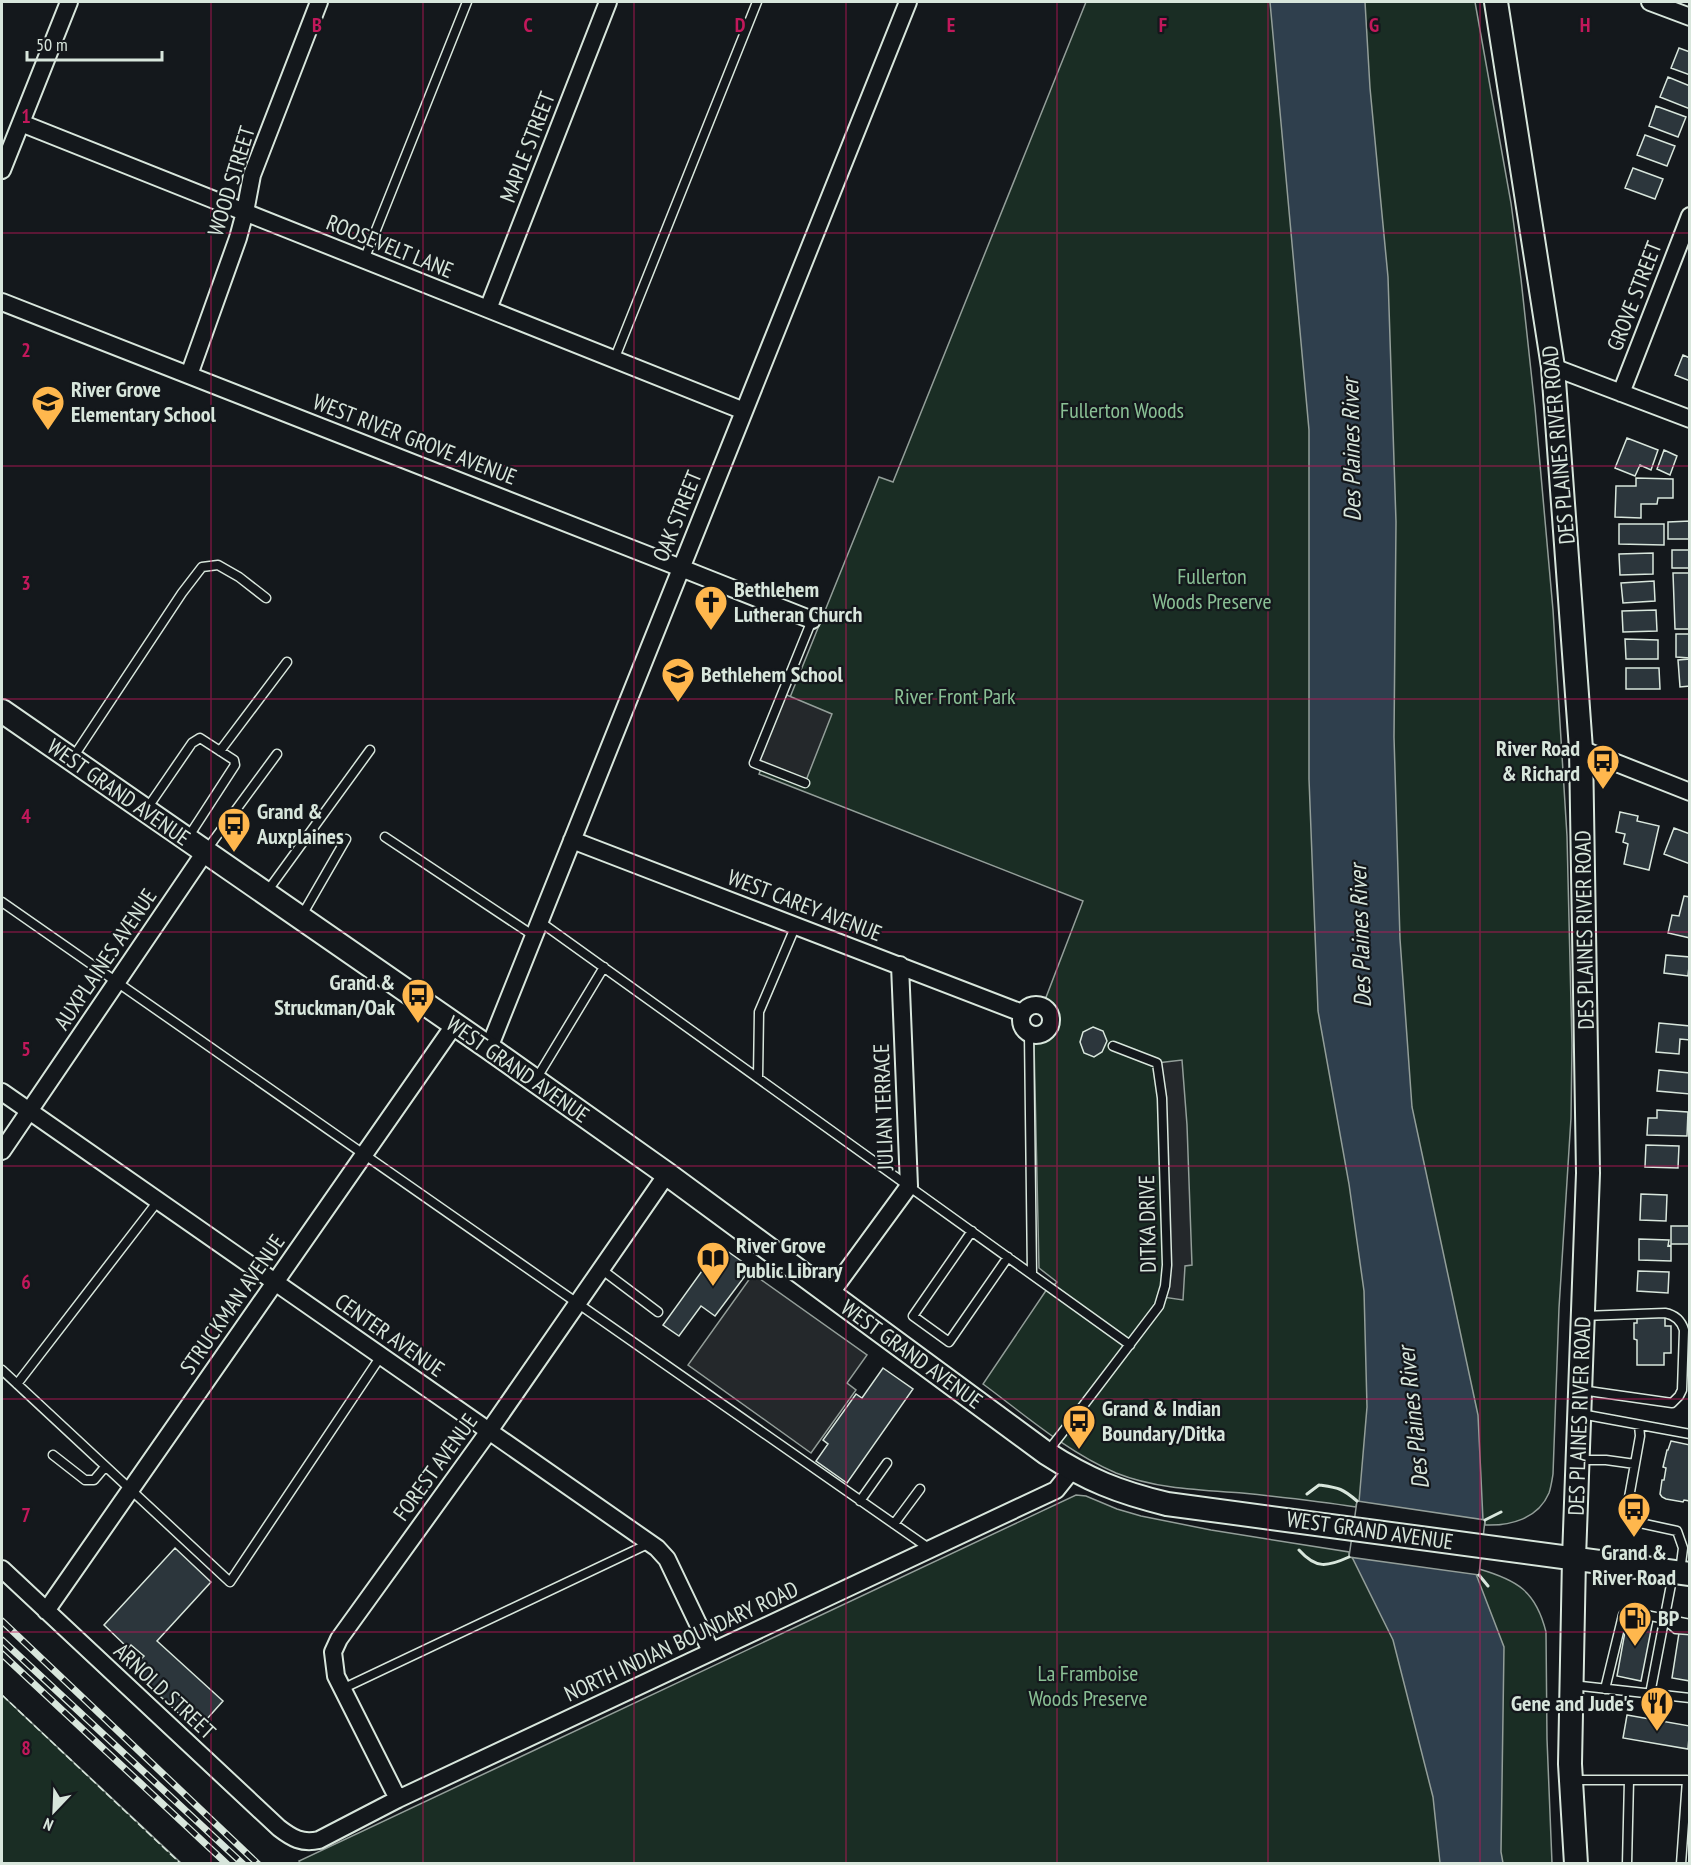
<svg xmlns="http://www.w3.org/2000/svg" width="1691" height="1865" viewBox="0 0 1691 1865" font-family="'PT Sans Narrow',sans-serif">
	<rect width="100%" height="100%" fill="#14181c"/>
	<path fill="#1a2d24" stroke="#939e99" stroke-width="1.5" d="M1086 2H1475L1511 203 1521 279 1535 408 1553 610 1567 836 1572 1045 1571 1118 1559 1308 1553 1474C1552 1480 1551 1487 1549 1493 1538 1519 1510 1526 1485 1525V1520L1357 1501 1356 1507C1318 1501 1281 1497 1242 1493 1200 1490 1156 1489 1116 1473 1067 1452 1025 1415 983 1384L1047 1289 1049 1290 1057 1282 1039 1268 1034 1042C1039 1041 1044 1042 1048 1040 1066 1029 1060 1009 1045 1000L1083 901 759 774 879 477 893 482Z
		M1076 1495 1086 1496 1117 1509 1141 1516 1211 1530 1349 1552V1557L1478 1575 1479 1569C1517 1580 1536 1591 1546 1632L1547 1739 1552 1863 301 1864 299 1861Z
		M2 1695 181 1863H2Z"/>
	<path fill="#24282b" stroke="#939e99" stroke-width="1.5" d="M782 693 832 714 805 783 754 763Z
		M1182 1060 1187 1125 1192 1265 1185 1266 1183 1300 1162 1297 1165 1286 1157 1063Z
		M753 1274 867 1355 847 1383 856 1390 811 1453 688 1365Z"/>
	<path fill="#2f3f4d" stroke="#939e99" stroke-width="1.5" d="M1270 2H1365L1370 88 1388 277 1396 522 1394 737 1400 939 1412 1107 1478 1415 1483 1520 1476 1574 1504 1647 1501 1852 1503 1863H1440L1433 1797 1393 1640 1352 1557 1359 1502 1367 1407 1364 1291 1349 1184 1318 1011 1309 779V430Z"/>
	<path fill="#14181c" stroke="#939e99" stroke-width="1.5" d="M1357 1501 1485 1520 1479 1575 1349 1557Z"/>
	<path fill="#2c363c" stroke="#d8e6dc" stroke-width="1.5" d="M1679 48 1690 52V75L1671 68Z
		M1668 77 1690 86V109L1660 97Z
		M1656 106 1686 117 1678 137 1649 126Z
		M1645 135 1675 146 1667 166 1637 155Z
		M1633 168 1663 179 1655 199 1625 188Z
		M1683 355 1690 358V381L1675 375Z
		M1627 438 1658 450 1651 470 1640 465 1635 476 1615 468Z
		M1664 450 1677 456 1670 475 1657 469Z
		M1636 478 1673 479V498H1658L1657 504H1641V518L1615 517 1616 486H1636Z
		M1690 521V539H1668V522Z
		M1619 524H1664V545L1619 544Z
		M1672 550H1690V568H1672Z
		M1653 553V574L1620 575 1619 554Z
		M1673 573H1690V629H1675Z
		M1654 581 1655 601 1623 603 1621 583Z
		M1656 610 1657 631 1623 632 1622 611Z
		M1676 634H1690V658L1676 657Z
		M1625 639 1658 640V659H1626Z
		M1690 659V686L1680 687 1678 660Z
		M1626 668H1659L1660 689H1626Z
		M1620 812 1638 816 1637 821 1659 826 1649 870 1624 864 1628 844 1623 842 1625 834 1616 832Z
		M1674 828 1690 834V864L1664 854Z
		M1684 896 1690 897V938L1668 933 1672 915 1679 916Z
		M1666 955 1690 957 1688 976 1664 973Z
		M1659 1023 1690 1026V1040L1680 1039 1679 1054 1656 1052Z
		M1093 1027 1103 1031 1107 1041 1102 1052 1094 1057 1084 1053 1080 1042 1083 1032Z
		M1659 1070 1690 1073V1094L1657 1091Z
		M1657 1110 1688 1112 1687 1136 1647 1135 1648 1118H1657Z
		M1646 1145 1679 1146 1678 1168 1645 1167Z
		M1641 1194 1667 1195 1666 1221 1640 1220Z
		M1671 1226H1690V1244H1671Z
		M1639 1239 1669 1240 1668 1246 1671 1245V1261L1639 1260Z
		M720 1246 751 1268 715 1316 701 1306 679 1336 663 1325Z
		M1638 1271 1669 1272 1668 1293 1637 1291Z
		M1637 1316 1665 1317V1326H1671V1353H1664V1365H1637V1340L1634 1339V1323H1637Z
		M883 1368 913 1389 847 1483 816 1461 828 1444 823 1440 856 1394 862 1398Z
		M1671 1441 1690 1445V1501L1684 1500 1683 1502 1666 1499 1662 1497 1660 1494 1662 1480H1664L1666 1468 1663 1467 1667 1450H1668Z
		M175 1548 211 1582 157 1641 223 1701 197 1730 139 1677 142 1673 134 1666 144 1656 131 1645 128 1648 104 1625Z
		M1628 1615 1653 1620 1641 1681 1617 1676Z
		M1679 1633H1690V1681L1672 1678Z
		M1627 1715 1690 1726 1688 1749 1623 1738Z"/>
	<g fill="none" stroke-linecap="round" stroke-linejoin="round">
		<defs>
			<path id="lane" d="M364 260 467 2
				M614 360 757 2
				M220 751 287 662
				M72 759 182 593 202 567 218 565 239 577 266 598
				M805 783 754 763 812 620
				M146 810 192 743 200 738 234 760 235 765 187 839
				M385 837 534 936
				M205 852 277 754
				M266 893 370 750
				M2 902 930 1549
				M301 917 346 839
				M539 921 1130 1345
				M1029 1034 1032 1274
				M758 1078 759 1012 796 925
				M535 1081 604 967
				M972 1231 913 1316 949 1342 1008 1257
				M601 1269 658 1312
				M2 1370 230 1582 381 1356
				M17 1384 158 1201
				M1581 1390 1672 1403 1679 1396 1682 1390 1684 1330C1681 1320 1675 1315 1665 1313L1583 1316
				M1581 1414 1690 1434
				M1639 1425 1640 1436 1628 1503 1633 1514 1640 1523 1677 1531 1683 1548 1680 1572
				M1048 1451 1070 1423 1159 1306 1165 1286 1167 1265 1162 1098 1157 1063 1113 1046
				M53 1455 85 1480H94L105 1467
				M1579 1460H1606L1635 1464
				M860 1501 887 1463
				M894 1524 920 1489
				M1668 1622 1676 1629 1690 1630
				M1572 1685 1690 1698
				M342 1689 650 1543
				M1605 1689 1623 1615 1631 1612 1690 1624
				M1650 1694 1673 1574
				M1573 1780H1687L1681 1864
				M1627 1864 1629 1780"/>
			<path id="street" d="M1650 2 1690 17
				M21 123 744 411
				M2 170 69 2
				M2 302 681 568 812 620
				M488 309 608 2
				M1553 367 1690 419
				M189 375 238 238 245 212 252 175 319 2
				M1621 393 1690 216
				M1581 749 1690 792
				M572 840 1022 1013
				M1021 1020a15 15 0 1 1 30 0a15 15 0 1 1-30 0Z
				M489 1048 908 2
				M2 1092 657 1548 667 1559 711 1651
				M2 1151 205 852
				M830 1294 909 1186 900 965
				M2 1569 279 1828C292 1838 302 1844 319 1840L398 1799 1056 1490 1072 1470
				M46 1611 455 1024
				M398 1799 336 1676 333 1652 339 1639 489 1431 667 1174"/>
			<path id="secondary" d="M1496 2 1553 367 1581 749 1588 1173 1574 1558 1570 1764 1576 1864
				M2 711 489 1048 667 1174 1046 1453C1088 1480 1118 1492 1167 1504L1690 1574"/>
		</defs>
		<use href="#lane" stroke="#d8e6dc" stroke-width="11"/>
		<use href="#street" stroke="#d8e6dc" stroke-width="20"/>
		<use href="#secondary" stroke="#d8e6dc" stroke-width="26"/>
		<use href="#lane" stroke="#14181c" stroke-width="8"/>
		<use href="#street" stroke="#14181c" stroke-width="16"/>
		<use href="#secondary" stroke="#14181c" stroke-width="22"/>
		<defs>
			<path id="rail" d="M2 1621 258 1864
				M2 1640 243 1864
				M2 1654 227 1864"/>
		</defs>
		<use href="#rail" stroke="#d8e6dc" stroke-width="7"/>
		<use href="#rail" stroke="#14181c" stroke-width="4.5" stroke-dasharray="14" stroke-linecap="butt"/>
		<path stroke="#d8e6dc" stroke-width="1.5" stroke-dasharray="8 3" stroke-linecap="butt" d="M2 1695 181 1864"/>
		<path stroke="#d8e6dc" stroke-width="3" d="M1307 1494 1319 1485C1339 1488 1342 1488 1357 1501
			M1485 1520 1501 1512
			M1299 1550C1316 1569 1327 1567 1349 1557
			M1479 1575 1488 1586"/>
	</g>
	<path fill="none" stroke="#c2185b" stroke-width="1.5" stroke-opacity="0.55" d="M211 2V1864M423 2V1864M634 2V1864M846 2V1864M1057 2V1864M1268 2V1864M1480 2V1864M2 233H1690M2 466H1690M2 699H1690M2 932H1690M2 1166H1690M2 1399H1690M2 1632H1690"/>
	<defs>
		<symbol id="school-pin" viewBox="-11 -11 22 30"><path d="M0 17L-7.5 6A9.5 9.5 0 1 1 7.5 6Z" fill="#ffb74d" stroke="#14181c"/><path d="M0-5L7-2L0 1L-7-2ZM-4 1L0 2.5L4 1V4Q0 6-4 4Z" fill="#111"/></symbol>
		<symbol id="church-pin" viewBox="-11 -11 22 30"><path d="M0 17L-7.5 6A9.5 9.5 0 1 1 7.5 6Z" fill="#ffb74d" stroke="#14181c"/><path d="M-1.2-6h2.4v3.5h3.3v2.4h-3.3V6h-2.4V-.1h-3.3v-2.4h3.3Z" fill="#111"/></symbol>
		<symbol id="bus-pin" viewBox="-11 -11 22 30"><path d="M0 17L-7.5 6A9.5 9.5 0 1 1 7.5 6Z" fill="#ffb74d" stroke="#14181c"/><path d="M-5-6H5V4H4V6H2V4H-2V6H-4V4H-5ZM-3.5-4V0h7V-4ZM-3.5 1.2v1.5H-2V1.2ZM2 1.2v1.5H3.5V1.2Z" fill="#111"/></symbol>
		<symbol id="library-pin" viewBox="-11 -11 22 30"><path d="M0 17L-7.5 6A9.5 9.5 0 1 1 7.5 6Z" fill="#ffb74d" stroke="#14181c"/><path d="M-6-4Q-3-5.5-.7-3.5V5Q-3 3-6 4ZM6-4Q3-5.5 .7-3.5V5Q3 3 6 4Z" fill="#111"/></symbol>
		<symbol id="fuel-pin" viewBox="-11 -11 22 30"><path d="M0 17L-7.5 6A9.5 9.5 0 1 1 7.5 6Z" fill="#ffb74d" stroke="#14181c"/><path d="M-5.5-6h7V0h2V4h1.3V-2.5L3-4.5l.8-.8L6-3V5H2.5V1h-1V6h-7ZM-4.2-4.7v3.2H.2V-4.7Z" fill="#111"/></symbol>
		<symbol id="restaurant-pin" viewBox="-11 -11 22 30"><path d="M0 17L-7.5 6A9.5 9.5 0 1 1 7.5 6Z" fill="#ffb74d" stroke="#14181c"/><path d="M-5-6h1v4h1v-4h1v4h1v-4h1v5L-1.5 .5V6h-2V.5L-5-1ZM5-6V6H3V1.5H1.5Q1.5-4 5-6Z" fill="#111"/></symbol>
	</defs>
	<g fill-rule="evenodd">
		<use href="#school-pin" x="29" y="383" width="38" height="52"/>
		<use href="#church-pin" x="692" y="583" width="38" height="52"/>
		<use href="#school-pin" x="659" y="655" width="38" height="52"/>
		<use href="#bus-pin" x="1584" y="742" width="38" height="52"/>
		<use href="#bus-pin" x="215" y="805" width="38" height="52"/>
		<use href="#bus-pin" x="399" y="976" width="38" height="52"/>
		<use href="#library-pin" x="694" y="1239" width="38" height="52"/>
		<use href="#bus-pin" x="1060" y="1402" width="38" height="52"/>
		<use href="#bus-pin" x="1615" y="1490" width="38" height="52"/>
		<use href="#fuel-pin" x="1616" y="1599" width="38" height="52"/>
		<use href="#restaurant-pin" x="1638" y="1684" width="38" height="52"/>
	</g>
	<g text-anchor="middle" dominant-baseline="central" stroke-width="4.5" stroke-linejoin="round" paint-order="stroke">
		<g font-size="22" fill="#d8e6dc" stroke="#14181c">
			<text transform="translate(527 147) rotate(-69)">MAPLE STREET</text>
			<text transform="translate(231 181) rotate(-73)">WOOD STREET</text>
			<text transform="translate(390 246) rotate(22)">ROOSEVELT LANE</text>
			<text transform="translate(1634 296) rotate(-69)">GROVE STREET</text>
			<text transform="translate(415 439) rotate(21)">WEST RIVER GROVE AVENUE</text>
			<text transform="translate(1558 445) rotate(-95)">DES PLAINES RIVER ROAD</text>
			<text transform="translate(677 516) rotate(-68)">OAK STREET</text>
			<text transform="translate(119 792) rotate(35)">WEST GRAND AVENUE</text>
			<text transform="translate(805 905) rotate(21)">WEST CAREY AVENUE</text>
			<text transform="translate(1584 930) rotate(-91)">DES PLAINES RIVER ROAD</text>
			<text transform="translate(105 959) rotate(-56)">AUXPLAINES AVENUE</text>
			<text transform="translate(518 1069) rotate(35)">WEST GRAND AVENUE</text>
			<text transform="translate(883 1107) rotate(-92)">JULIAN TERRACE</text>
			<text transform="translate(1147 1224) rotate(-91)">DITKA DRIVE</text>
			<text transform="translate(232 1304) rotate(-55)">STRUCKMAN AVENUE</text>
			<text transform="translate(390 1335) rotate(35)">CENTER AVENUE</text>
			<text transform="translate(912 1354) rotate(36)">WEST GRAND AVENUE</text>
			<text transform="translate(1579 1416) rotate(-88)">DES PLAINES RIVER ROAD</text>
			<text transform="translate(435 1467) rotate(-54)">FOREST AVENUE</text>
			<text transform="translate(1370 1530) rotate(8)">WEST GRAND AVENUE</text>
			<text transform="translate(681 1641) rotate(-25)">NORTH INDIAN BOUNDARY ROAD</text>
			<text transform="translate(165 1691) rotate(43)">ARNOLD STREET</text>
		</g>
		<g font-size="22" font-weight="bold" fill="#d8e6dc" stroke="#14181c" text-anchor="start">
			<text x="71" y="389">River Grove<tspan x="71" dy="25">Elementary School</tspan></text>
			<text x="734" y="589">Bethlehem<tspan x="734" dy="25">Lutheran Church</tspan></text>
			<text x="701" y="674">Bethlehem School</text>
			<text x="1580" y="748" text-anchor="end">River Road<tspan x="1580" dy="25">&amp; Richard</tspan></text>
			<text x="257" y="811">Grand &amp;<tspan x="257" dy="25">Auxplaines</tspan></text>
			<text x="395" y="982" text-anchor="end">Grand &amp;<tspan x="395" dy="25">Struckman/Oak</tspan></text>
			<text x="736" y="1245">River Grove<tspan x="736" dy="25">Public Library</tspan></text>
			<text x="1102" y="1408">Grand &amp; Indian<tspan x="1102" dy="25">Boundary/Ditka</tspan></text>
			<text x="1634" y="1552" text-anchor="middle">Grand &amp;<tspan x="1634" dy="25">River Road</tspan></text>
			<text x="1658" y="1618">BP</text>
			<text x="1634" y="1703" text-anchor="end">Gene and Jude's</text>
		</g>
		<g font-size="22" fill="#8ac095" stroke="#14181c">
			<text x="1122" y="410">Fullerton Woods</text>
			<text x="1212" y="576">Fullerton<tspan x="1212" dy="25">Woods Preserve</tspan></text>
			<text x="955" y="696">River Front Park</text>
			<text x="1088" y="1673">La Framboise<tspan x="1088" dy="25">Woods Preserve</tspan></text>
		</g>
		<g font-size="24" font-style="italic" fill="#d8e6dc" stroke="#14181c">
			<text transform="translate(1351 450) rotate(-91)">Des Plaines River</text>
			<text transform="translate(1360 936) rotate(-92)">Des Plaines River</text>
			<text transform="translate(1413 1418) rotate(-96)">Des Plaines River</text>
		</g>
	</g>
	<g font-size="20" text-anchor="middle" font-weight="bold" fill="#c2185b" stroke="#14181c" stroke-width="4.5" stroke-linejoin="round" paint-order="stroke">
		<text x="317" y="32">B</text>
		<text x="528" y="32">C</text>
		<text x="740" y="32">D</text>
		<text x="951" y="32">E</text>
		<text x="1163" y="32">F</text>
		<text x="1374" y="32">G</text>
		<text x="1585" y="32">H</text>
		<text x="26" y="123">1</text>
		<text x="26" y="357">2</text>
		<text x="26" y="590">3</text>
		<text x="26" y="823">4</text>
		<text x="26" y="1056">5</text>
		<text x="26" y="1289">6</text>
		<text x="26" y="1522">7</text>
		<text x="26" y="1755">8</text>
	</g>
	<rect width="1691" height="1865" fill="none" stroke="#d8e6dc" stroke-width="6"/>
	<g transform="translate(54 1811) rotate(203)" stroke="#14181c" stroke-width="4.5" paint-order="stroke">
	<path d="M0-4.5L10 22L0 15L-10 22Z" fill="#d8e6dc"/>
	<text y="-9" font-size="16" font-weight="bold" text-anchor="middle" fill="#d8e6dc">N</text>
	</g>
	<path d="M27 51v9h135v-9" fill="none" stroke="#d8e6dc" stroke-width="3"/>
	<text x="36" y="51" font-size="18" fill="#d8e6dc" stroke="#14181c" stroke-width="4.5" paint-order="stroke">50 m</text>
</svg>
